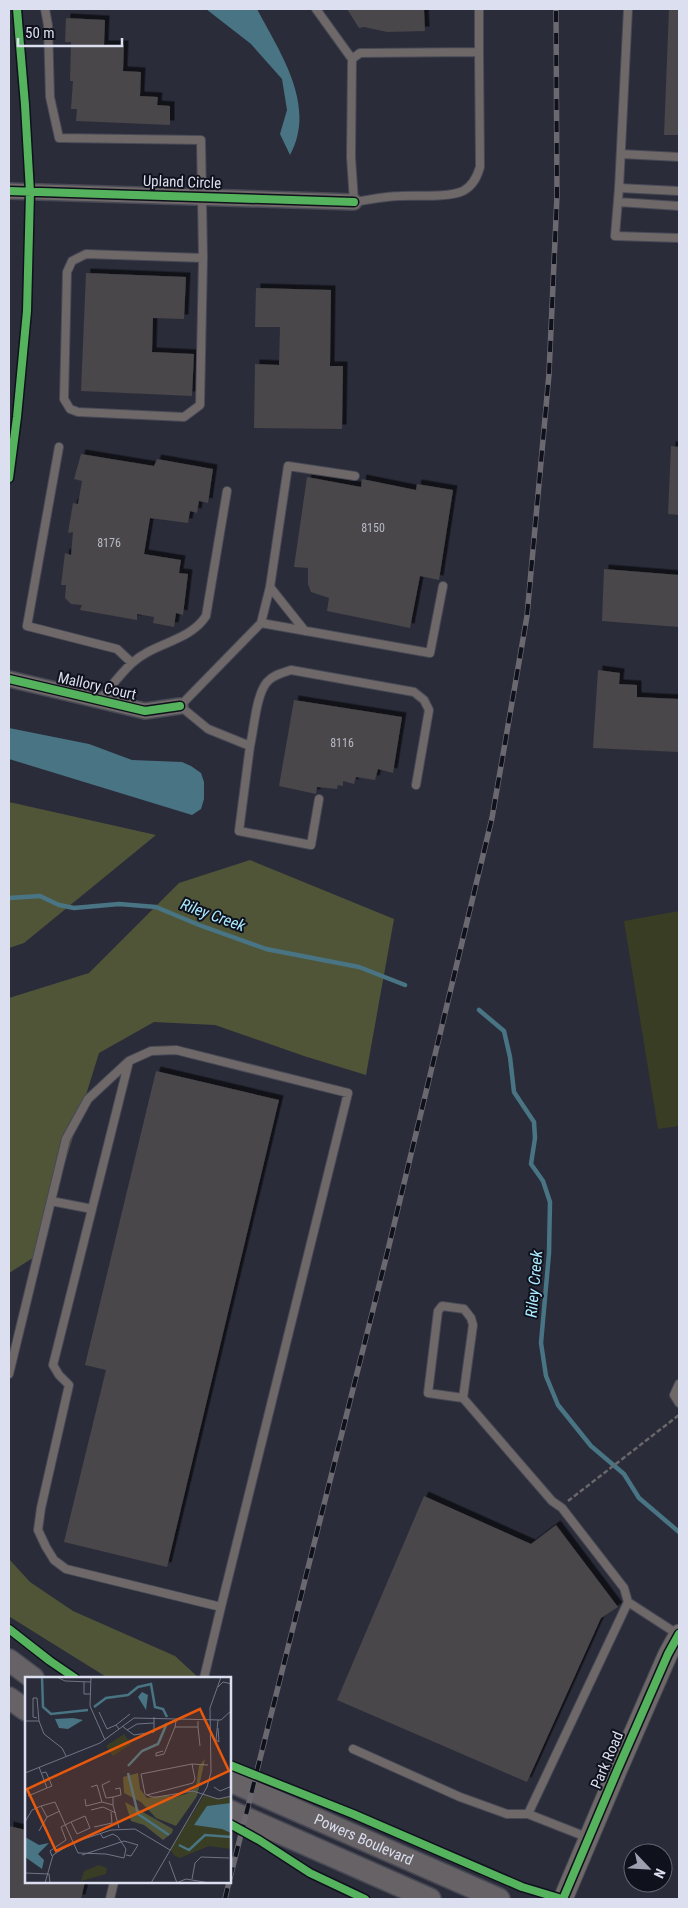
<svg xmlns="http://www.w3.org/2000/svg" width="688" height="1908" viewBox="0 0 688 1908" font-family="'Roboto Condensed',sans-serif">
	<defs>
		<filter id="shadow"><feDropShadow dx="4.5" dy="-4.5" stdDeviation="0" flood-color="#0009"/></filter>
	</defs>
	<rect width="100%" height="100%" fill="#2a2c3a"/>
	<path fill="#393d23" d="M679 911V1126L658 1129 624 921Z"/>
	<path fill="#505537" d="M9 802 156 835 24 943 9 948Z
		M250 860 394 919 366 1075 304 1056 215 1025 154 1022 99 1053 36 1256 9 1273V998L89 973 179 883Z
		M9 1559 30 1582 73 1611 175 1656 199 1678H108L10 1617Z"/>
	<path fill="#487483" d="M206 9H257C280 53 317 105 290 155L280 134 287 110 282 79 251 44Z
		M9 728 89 744 132 760 182 762 191 766 201 773 204 782V799L201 809 192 815 9 759Z"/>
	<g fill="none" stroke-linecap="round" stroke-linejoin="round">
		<path stroke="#487483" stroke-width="4.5" d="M9 898 40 896 59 905 74 908 119 904 156 907 199 925 266 949 359 967 405 985
			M479 1010 504 1031 510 1057 514 1092 534 1122 535 1138 531 1164 543 1181 550 1202 549 1253 541 1343 546 1376 558 1405 591 1446 624 1474 639 1498 679 1532"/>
	</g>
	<path fill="#494649" filter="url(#shadow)" d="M347 9H424L425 31 387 32 364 27 359 28Z
		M669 9H679V135H664Z
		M66 18 105 20 104 45H124L123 71 141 72 140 96 158 97 157 105 170 106V125L76 121 77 109H71L73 81H70L71 42H65Z
		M86 273 186 277 184 319 153 318 152 352 194 354 192 396 81 391Z
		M256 288 331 290 330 366H343L342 429 254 428 255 364 279 365 280 327H255Z
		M671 446 679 447V515L668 514Z
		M81 454 154 466 157 459 213 469 208 503 199 501 197 513 190 511 188 523 150 518 144 554 181 560 179 573 188 574 183 615 176 613 174 627 153 623 154 617 137 614V620L80 610 82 605 71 604 65 598 66 585H61L65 553 71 555 73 532 68 533 73 503 78 504 82 481 74 479Z
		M307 477 361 487 362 479 416 490 417 484 453 490 439 580 420 576 410 628 327 611 329 598 311 592 308 584V568L294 567Z
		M604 569 679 575V627L602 621Z
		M598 670 620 673 619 684 637 685V697L679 699V752L593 748Z
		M294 700 402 717 393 773 378 769 375 780 356 777 354 784 343 781V786L338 785 337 789 317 787 316 794 279 786Z
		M156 1071 279 1100 167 1567 64 1542 106 1370 85 1365Z
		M424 1496 531 1544 556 1525 618 1607 601 1618 527 1782 337 1700Z
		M9 1826 26 1830V1882H85L81 1899H9Z"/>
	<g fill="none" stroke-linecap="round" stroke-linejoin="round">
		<defs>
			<path id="service" d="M45 9 48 25 50 97 59 138 201 140 203 258 200 405 184 417 78 412 70 409 64 399 67 272 72 261 86 254 203 258
				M316 9 352 59 351 157 354 202C369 200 385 196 400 196 418 195 447 198 463 191 473 186 477 177 480 167L479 52
				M628 9 619 188 679 191
				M352 59 360 53 479 52V9
				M621 154 679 157
				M619 188 615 236 679 238
				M618 202 679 206
				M59 447 27 626 117 649 132 663
				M270 587 305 631
				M261 623 270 587 288 466 355 476
				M99 701C110 688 120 674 132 663 155 642 189 642 206 616L227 491
				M250 746C254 729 256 695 267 682 273 675 282 673 291 670L414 692 424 700 429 710 416 785
				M319 799 311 845 239 831 250 746 208 729 180 706 261 623 430 653 443 586
				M51 1201 92 1209
				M9 1374 66 1139 88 1099 129 1061 151 1051 176 1050 348 1093 221 1607 66 1569 54 1560 46 1547 38 1530 41 1508 69 1385 59 1375 53 1365 129 1061
				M679 1384 674 1395 679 1403
				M463 1398 473 1325 471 1318 464 1309 442 1306 438 1311 428 1393 463 1398 552 1501 562 1508 624 1588 628 1602
				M204 1678 221 1607
				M353 1749 460 1797 507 1814H528
				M589 1838 528 1814 628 1602 679 1635
				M110 1899 114 1882"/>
			<path id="minor" d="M9 191 354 202
				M9 679 145 711 180 706"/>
			<path id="tertiary" d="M563 1899 617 1771 668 1654 679 1634"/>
			<g id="secondary">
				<path d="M9 1660 33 1678"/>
				<path d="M9 1698 26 1710"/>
				<path id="s1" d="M230 1781 499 1899"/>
				<path d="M230 1811 430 1899"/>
			</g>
		</defs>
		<use href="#service" stroke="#484955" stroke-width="10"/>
		<use href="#minor" stroke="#484955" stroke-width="18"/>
		<use href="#tertiary" stroke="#484955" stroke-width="21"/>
		<use href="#secondary" stroke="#484955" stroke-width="24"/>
		<path stroke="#6a676a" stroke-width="2.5" stroke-dasharray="5 2.5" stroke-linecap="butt" d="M568 1501 679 1415"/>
		<use href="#service" stroke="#6e6869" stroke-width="8"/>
		<use href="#minor" stroke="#6e6869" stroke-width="15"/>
		<use href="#tertiary" stroke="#6e6869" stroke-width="19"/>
		<use href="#secondary" stroke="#666265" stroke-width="21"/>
		<defs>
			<path id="rail" d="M230 1878 387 1254 492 818 527 616 549 374 557 196 556 9
				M225 1899 229 1882"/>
		</defs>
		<use href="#rail" stroke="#6b6870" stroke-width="5.5"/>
		<use href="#rail" stroke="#0f111c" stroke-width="4" stroke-dasharray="11" stroke-linecap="butt"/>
		<defs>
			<path id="cycleway" d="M9 191 354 202
				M9 478 17 417 27 311 30 192 25 105 17 9
				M9 679 145 711 180 706
				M9 1629 50 1661 75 1678
				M230 1765 353 1814 522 1887 562 1899
				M230 1824 259 1840 310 1873 365 1899
				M563 1899 617 1771 668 1654 679 1634"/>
		</defs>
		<use href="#cycleway" stroke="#0f111c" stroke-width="11"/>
		<use href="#cycleway" stroke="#56b35d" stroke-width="8"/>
	</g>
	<g text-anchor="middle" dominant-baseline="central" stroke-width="4" stroke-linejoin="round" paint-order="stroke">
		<g font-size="12" fill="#b7b9c6">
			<text x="373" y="528">8150</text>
			<text x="109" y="543">8176</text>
			<text x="342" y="743">8116</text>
		</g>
		<g font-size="15" fill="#dcdff0" stroke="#0f111c">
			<text transform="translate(182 182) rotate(2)">Upland Circle</text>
			<text transform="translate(97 686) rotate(13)">Mallory Court</text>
			<text transform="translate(607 1760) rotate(-67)">Park Road</text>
			<text stroke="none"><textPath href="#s1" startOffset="146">Powers Boulevard</textPath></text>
		</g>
		<g font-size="16" font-style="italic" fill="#abebff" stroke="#0f111c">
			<text transform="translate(213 915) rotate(20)">Riley Creek</text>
			<text transform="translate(534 1284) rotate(-85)">Riley Creek</text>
		</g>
	</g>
	<g transform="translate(25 1677)">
		<rect width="206" height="206" fill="#2a2c3a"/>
		<path d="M99 57 106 67 88 79 81 69ZM179 118 193 122 206 119V172L184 169 155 181 150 179 145 173ZM74 188 82 191 81 197 56 204 59 194Z" fill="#393d23"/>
		<path d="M180 82 172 119 151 149 131 141 116 125 99 116 98 100 113 96 115 112 122 121 143 118 148 121 163 116 171 110 174 89ZM100 125 148 152 147 156 138 163 119 148 106 144Z" fill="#505537"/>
		<path d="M117 15 123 18 121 33 113 20ZM48 41 58 43 43 52 34 51 30 42ZM206 126V156L197 152 169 148 182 129ZM0 160 14 168 24 166 13 177 19 183 17 192 0 180Z" fill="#487483"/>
		<path fill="none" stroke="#487483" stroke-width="2.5" d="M17 0 18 30 26 37 63 33M69 30 81 21 103 18 113 10 126 7 130 30 138 32 142 40M103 89 117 74 133 67 142 46M103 96 113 137 144 158M154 168 164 173 180 158 207 160"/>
		<path fill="none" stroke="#717483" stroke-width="1" d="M32 0 40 4 66 5M66 0 65 29 80 63M59 5V17H65M193 10 198 5 207 7M74 35 82 52 91 48M193 43 191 63 194 65 193 51M0 44H14L12 21H8V40L12 41M14 44 19 57 37 71 41 79M151 44 150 50H173V44M97 49 109 58 129 55V40M173 50 175 69M94 52 91 48 105 37M102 53 112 47 129 46M138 74 131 76V79L139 77 150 50M167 87 183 88M0 96 75 66 109 41 196 43 207 33M17 96 21 95 27 109 22 111M85 104 77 108 81 121 88 120M66 110 72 108 77 125 88 128M189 110 195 114 207 109M90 112 95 111 96 118 88 120V128L94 151M122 118 168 106 170 102 167 87 116 97 120 117 122 118 127 120H132L168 114 193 122 207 119M3 119 22 111 14 90M60 122 61 129 77 125M16 129 30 125 53 176 81 177 99 181 101 172 93 160 88 157 78 161 75 156M66 133 78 130 91 136M0 145 7 133 16 129 22 140M69 150 87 146 86 135M14 154 22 140 35 134M57 178 99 164 113 168 106 179 101 178M27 179 25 174 41 163 36 150 46 145 60 139 65 151 52 157 46 145M144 184 152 206M0 196 24 197 25 206M167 202 170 186 176 180 204 181M20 206 28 178 47 166 86 153 110 152 145 173M126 206 182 110 186 95 185 31 196 0M151 206 161 202 185 206"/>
		<path fill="#e8590c" fill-opacity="0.15" stroke="#e8590c" stroke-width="2.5" d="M175 32 204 94 31 174 2 112Z"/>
		<rect width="206" height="206" fill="none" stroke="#dcdff0" stroke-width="2.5"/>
	</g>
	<rect width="688" height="1908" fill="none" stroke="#dcdff0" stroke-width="20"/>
	<g transform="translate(648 1868) rotate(115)"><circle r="24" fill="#0f111c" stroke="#616371"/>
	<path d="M0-4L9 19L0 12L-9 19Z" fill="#9ea0b0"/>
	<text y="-8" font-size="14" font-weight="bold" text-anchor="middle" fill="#dcdff0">N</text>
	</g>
	<path d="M18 38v8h104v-8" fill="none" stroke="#dcdff0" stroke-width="2.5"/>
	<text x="25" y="38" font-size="15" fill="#dcdff0" stroke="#0f111c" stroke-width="4" paint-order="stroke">50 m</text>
</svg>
